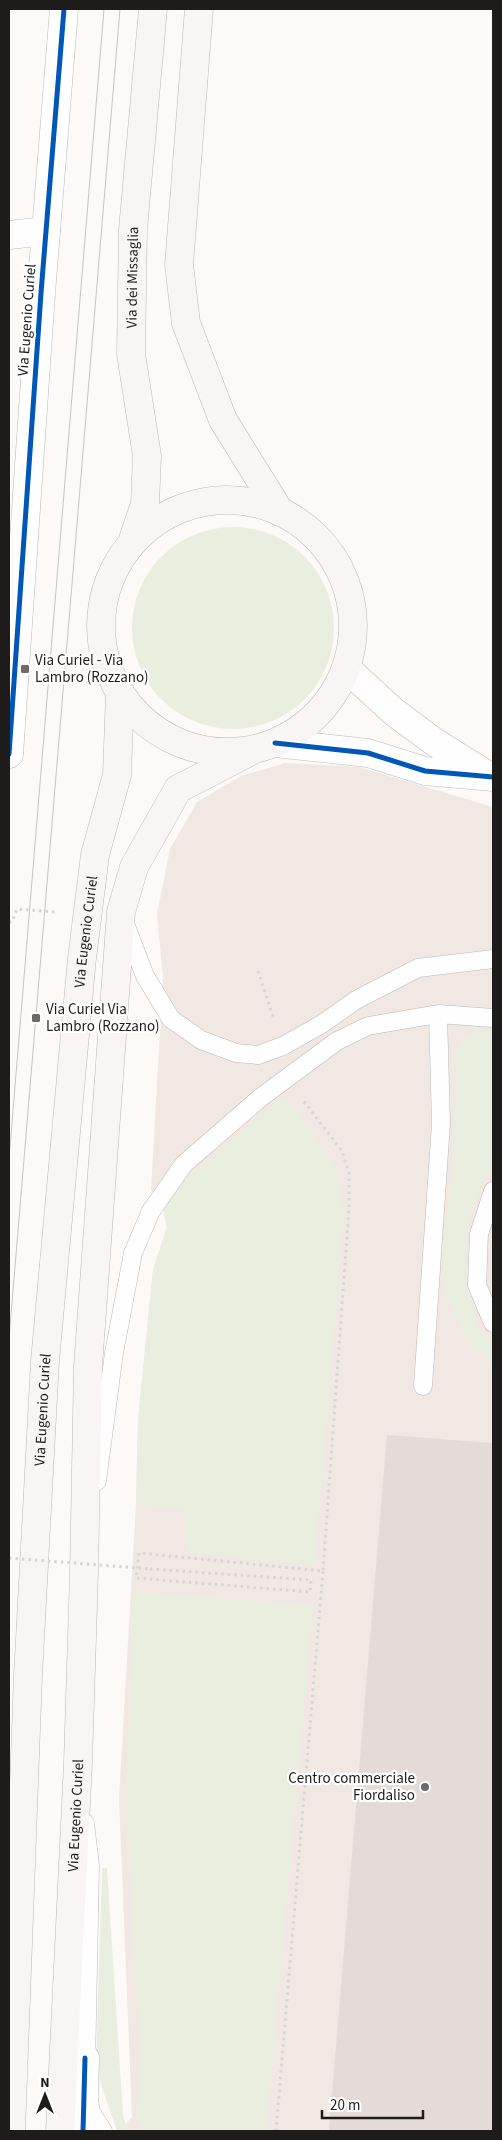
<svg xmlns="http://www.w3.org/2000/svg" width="502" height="2140" viewBox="0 0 502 2140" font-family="'Source Sans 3',sans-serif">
	<rect width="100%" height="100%" fill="#fdf9f7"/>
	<path fill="#f1e8e3" d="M285 763 359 767 493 807V2131H120L132 2117 119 1798 136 1504 138 1420 153 1270 167 1227 163 1210 151 1190 163 978 157 914 170 849 197 802 241 776Z"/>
	<path fill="#e9eedf" d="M132 628a101 101 0 1 1 202 0a101 101 0 1 1-202 0Z
		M482 1029 493 1033V1166L483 1180 468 1223 464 1275 479 1329 493 1345V1367L465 1338 445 1291 442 1246 453 1164 456 1049 467 1035Z
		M281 1097 293 1105 334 1165 344 1216 314 1566 186 1552 185 1510 136 1504 138 1420 153 1270 167 1227 163 1210 180 1184Z
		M132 1592 313 1605 266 2131H145L137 2116 141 2051 133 1947 127 1795Z
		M102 1868H107L123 2116 128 2131H117L96 2070Z"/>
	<path fill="#e4dbd8" d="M387 1435 493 1443V2131H329Z"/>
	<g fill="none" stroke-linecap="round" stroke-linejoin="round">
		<defs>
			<path id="service" d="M124 921 145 976 171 1019 201 1040 236 1053 258 1055 283 1046 322 1024 356 1000 418 968 493 959
				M493 1191 479 1234 477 1285 493 1323
				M423 1386 441 1123 438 1014
				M97 1481 114 1353 133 1253 151 1211 184 1164 260 1098 337 1041 368 1026 438 1014 493 1018
				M85 1823 90 1866 86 2067
				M89 2100 91 2112 103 2131"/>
			<path id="minor" d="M9 235 46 231"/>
			<path id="tertiary" d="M346 668 394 712 433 741 484 773
				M275 743 368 753 425 771 493 777
				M9 754 41 293 64 9
				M83 2131 85 2058"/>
			<g id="secondary">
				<path d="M199 9 179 265 186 323 223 420 280 512"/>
				<circle cx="227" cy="626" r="126"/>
				<path id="s1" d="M132 542 145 504 147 456 131 354 133 229 153 9"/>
				<path id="s2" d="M11 2131 28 1676 45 1361 82 958 95 855 117 775 120 693"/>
				<path id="s3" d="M60 2131 78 1763 84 1573 88 1366 121 912 134 867 178 789 255 749"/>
			</g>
		</defs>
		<use href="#service" stroke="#bbb9b7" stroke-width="19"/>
		<use href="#minor" stroke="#bbb9b7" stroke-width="29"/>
		<use href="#tertiary" stroke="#bbb9b7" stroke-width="29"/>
		<use href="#secondary" stroke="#bbb9b7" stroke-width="29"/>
		<path stroke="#d6d5d5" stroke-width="3" stroke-dasharray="2.5 4" stroke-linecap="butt" d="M9 922H12L17 909 56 912
			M258 971 274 1020
			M150 1569 311 1580 310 1592 136 1578 139 1553 323 1571 349 1208V1173L342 1151 302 1099
			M276 2131 323 1571"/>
		<use href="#service" stroke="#fffefe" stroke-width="18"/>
		<use href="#minor" stroke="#fffefe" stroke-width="28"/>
		<use href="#tertiary" stroke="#fffefe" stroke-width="28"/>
		<use href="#secondary" stroke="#f9f5f4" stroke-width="28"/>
		<path stroke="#c5c4c4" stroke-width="1" d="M9 1159 104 9
			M9 1339 120 9"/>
		<path stroke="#d6d5d5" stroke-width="3" stroke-dasharray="2.5 4" stroke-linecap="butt" d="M9 1558 150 1569"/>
		<defs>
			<path id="cycleway" d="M275 743 368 753 425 771 493 777
				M9 754 41 293 64 9
				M83 2131 85 2058"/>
		</defs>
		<use href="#cycleway" stroke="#fff" stroke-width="8"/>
		<use href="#cycleway" stroke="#0057b8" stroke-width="5"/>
	</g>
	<g fill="#6c6968" stroke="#fff" stroke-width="2">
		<rect x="20" y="664" width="10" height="10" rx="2.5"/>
		<rect x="31" y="1013" width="10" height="10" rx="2.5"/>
		<circle cx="425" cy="1787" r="5"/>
	</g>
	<g text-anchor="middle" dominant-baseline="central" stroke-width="4.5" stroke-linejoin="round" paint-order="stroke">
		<g font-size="15" fill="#1e1c1b" stroke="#fff">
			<text stroke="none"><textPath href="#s1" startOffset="268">Via dei Missaglia</textPath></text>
			<text transform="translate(27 320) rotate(-86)">Via Eugenio Curiel</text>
			<text stroke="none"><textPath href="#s2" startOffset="1202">Via Eugenio Curiel</textPath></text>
			<text stroke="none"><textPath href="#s2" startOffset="722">Via Eugenio Curiel</textPath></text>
			<text stroke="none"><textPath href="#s3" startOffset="316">Via Eugenio Curiel</textPath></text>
		</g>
		<g font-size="15" fill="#1e1c1b" stroke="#fff" text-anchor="start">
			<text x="35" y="660">Via Curiel - Via<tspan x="35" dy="17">Lambro (Rozzano)</tspan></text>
			<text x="46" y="1009">Via Curiel Via<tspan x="46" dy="17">Lambro (Rozzano)</tspan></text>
			<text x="415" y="1778" text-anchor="end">Centro commerciale<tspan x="415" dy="17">Fiordaliso</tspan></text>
		</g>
	</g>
	<rect width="502" height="2140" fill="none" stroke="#1e1c1b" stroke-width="20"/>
	<g transform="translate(45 2095)" stroke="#ffffff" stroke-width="4" paint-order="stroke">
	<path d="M0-4L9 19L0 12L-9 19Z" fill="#1e1c1b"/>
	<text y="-8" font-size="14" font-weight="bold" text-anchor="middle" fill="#1e1c1b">N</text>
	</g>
	<path d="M322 2110v8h101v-8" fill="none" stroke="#1e1c1b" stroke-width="2.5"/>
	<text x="330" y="2110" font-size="15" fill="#1e1c1b" stroke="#ffffff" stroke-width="4" paint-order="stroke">20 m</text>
</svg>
